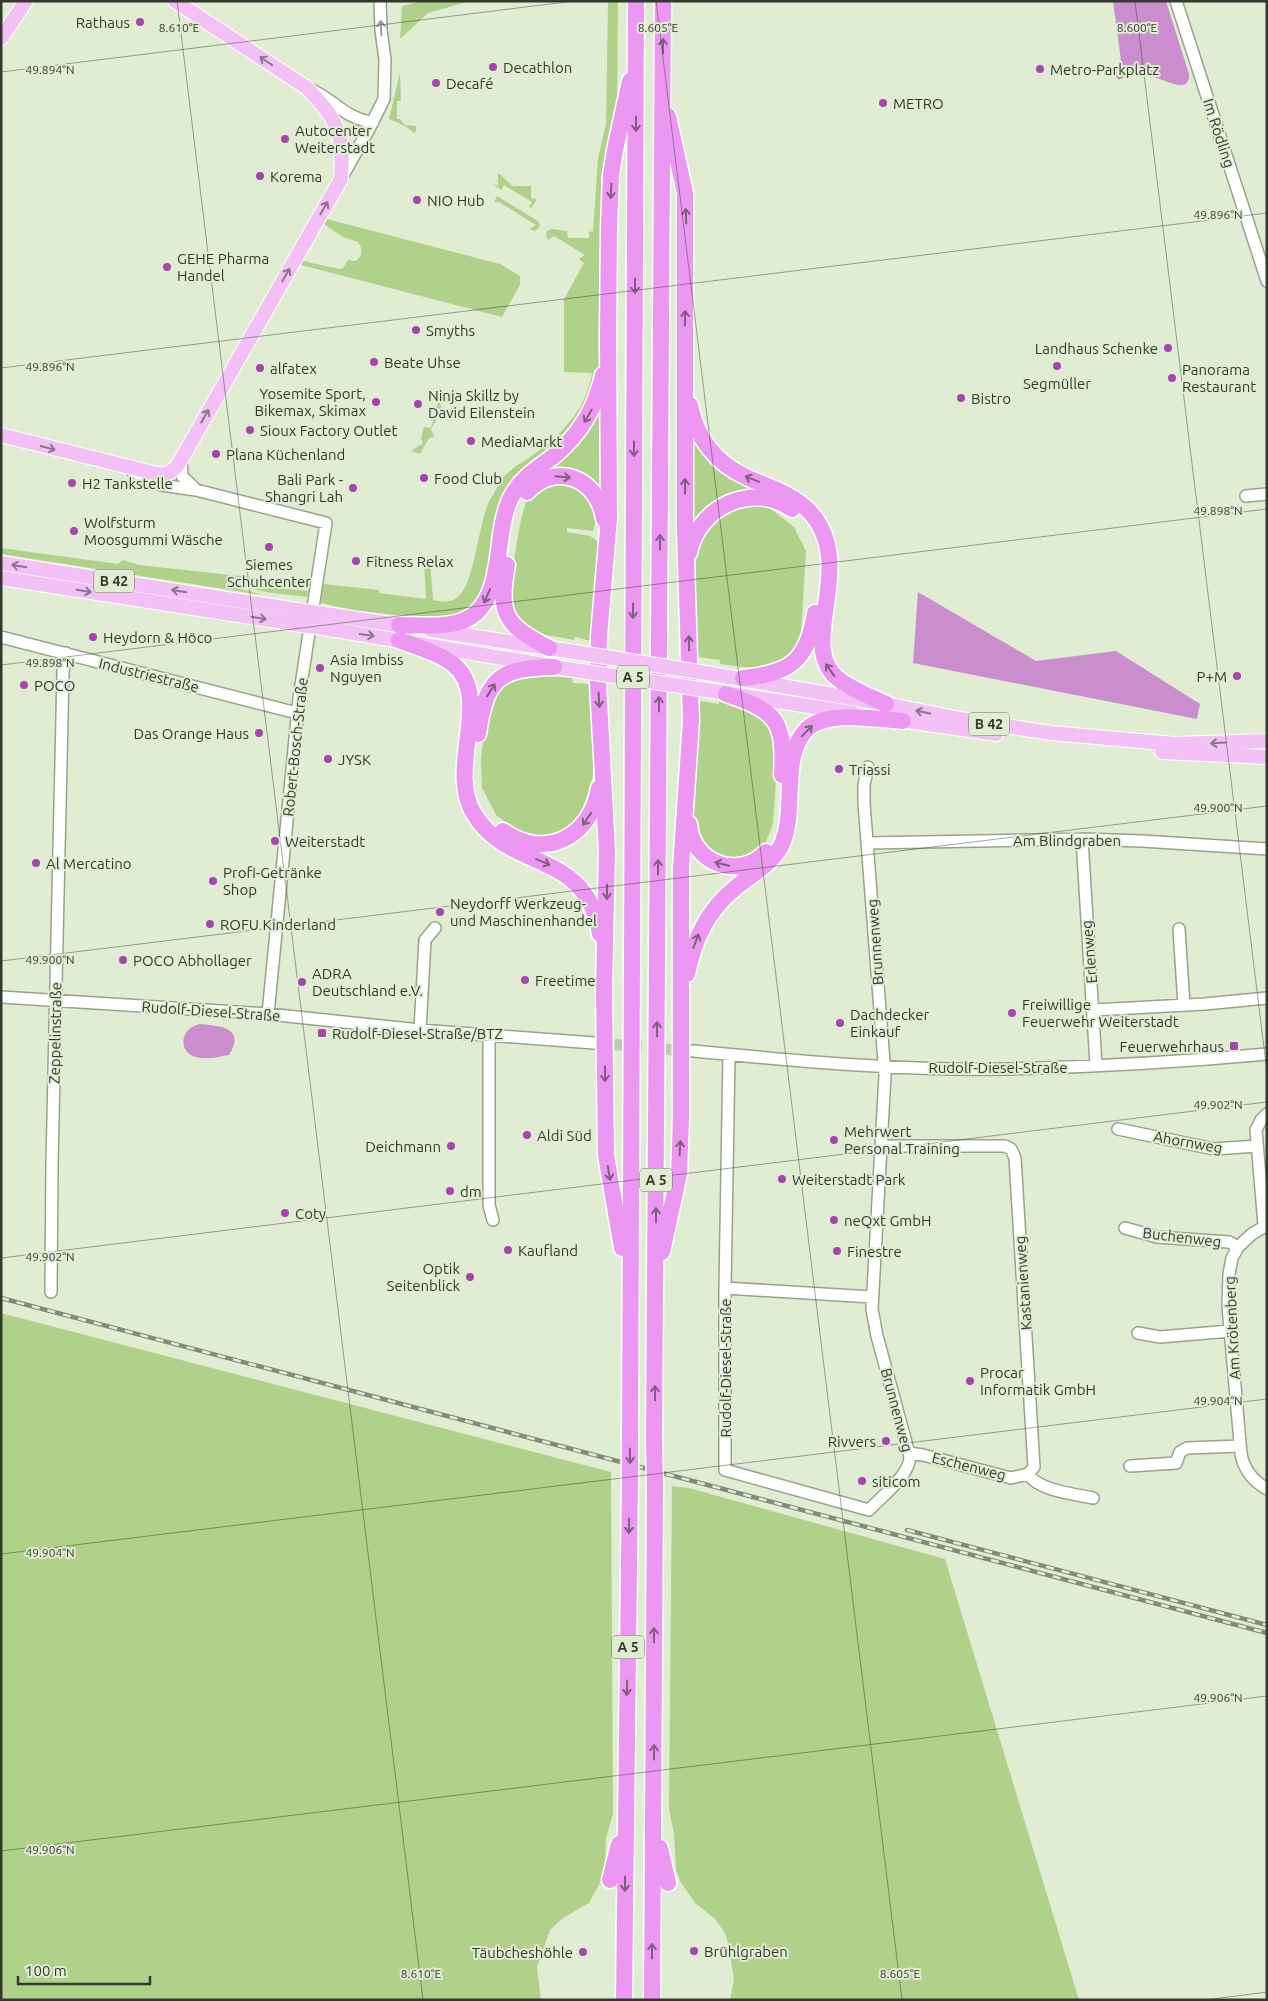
<svg xmlns="http://www.w3.org/2000/svg" width="1268" height="2001" viewBox="0 0 1268 2001" font-family="Ubuntu,sans-serif">
	<rect width="100%" height="100%" fill="#e0edd3"/>
	<path fill="#afd189" d="M423 1H471L428 13 400 39 402 6Z
		M608 1H618L617 105 600 358 598 378 576 426 521 476 484 590 471 611 438 620 353 610 321 603 323 584 379 590V593L426 599 424 561 430 560 433 600C440 601 448 603 455 599 475 589 478 521 490 500 495 492 500 481 506 474 516 465 527 460 537 452 564 432 587 407 592 373L564 372V299L584 263 579 259 585 255 554 236 548 240 546 235 547 231 552 229 567 231 568 238H589V232L593 231 598 158 606 124Z
		M400 73 401 101H397V119H400L405 125 416 126V132L414 133 405 126 389 119Z
		M498 174H500L512 186H531V198L537 199 531 208 529 207 532 202 504 185 501 190 491 183 498 186Z
		M497 196 538 221 540 225 538 229 534 231 530 229 536 225 499 202H494Z
		M327 219 500 264 520 276V285L502 317 301 265 303 261 339 269 343 268 348 260 355 261C363 257 363 249 358 242L343 237 324 224Z
		M603 392V498L594 486 534 477Z
		M438 402 440 403 442 410 431 429 434 437 429 438 420 454 411 451 423 443 421 438 424 427 431 428Z
		M692 434 760 488 692 525Z
		M549 484C577 484 605 500 593 531L567 528V532L590 536 599 542 591 641 575 637 574 640 541 634 519 623 510 609 508 593 521 519 527 499Z
		M742 506H767L794 527 806 551 801 633 794 649 784 661 760 669 720 664V660L698 657C696 620 682 531 723 512 729 509 736 508 742 506Z
		M1 548 118 564 123 560 139 565 296 582V587L227 581 226 585 263 595 1 554Z
		M232 584 308 591 307 597 266 592Z
		M527 674 572 678 573 683 589 684 593 712V775L587 797 581 813 572 823 558 835 539 837 517 831 496 815 482 788 481 759 486 718 500 686Z
		M700 701 719 704V701L750 708 771 723 778 751 773 824 766 842 756 854 741 861 708 853 695 832 693 809Z
		M1 1313 611 1472 613 1814 606 1838 605 1870 602 1879 589 1903 563 1918 550 1930 537 1967 541 2000H1Z
		M672 1486 689 1488 945 1559 1079 2000H730L734 1979 728 1943 725 1933 715 1919 695 1903 680 1881 676 1870 674 1834 669 1809Z"/>
	<path fill="#ca8ece" d="M1113 1H1166L1189 74V79L1186 84C1170 90 1145 63 1119 80L1115 76 1122 68Z
		M918 592 1036 661 1116 651 1200 704 1197 719 913 663Z
		M200 1024C220 1026 246 1027 229 1055 218 1057 207 1060 196 1057 179 1053 178 1029 200 1024Z"/>
	<g fill="none" stroke-linecap="round" stroke-linejoin="round">
		<path stroke="#bec9b2" stroke-width="11" stroke-dasharray="11 5.5" stroke-linecap="butt" d="M598 1043 686 1051"/>
		<defs>
			<path id="minor" d="M1176 1 1267 281
				M312 90C334 100 347 120 373 122
				M342 177 369 129 384 99 385 60 381 30 380 1
				M181 459 182 476 196 490
				M132 471 161 485 196 490 326 523 299 698 268 1014
				M1246 496 1267 494
				M1 637 297 713
				M1082 839 1096 1065
				M868 843 1082 839 1142 841 1267 849
				M1179 929 1184 1005
				M1 997 268 1014 420 1030 594 1043
				M1094 1010 1205 1004 1267 998
				M420 1030 425 940 435 928
				M489 1036V1205L493 1220
				M693 1051C797 1061 902 1071 1006 1069 1093 1067 1180 1062 1267 1054
				M729 1055 725 1288V1470L869 1510C882 1496 909 1476 910 1457L877 1336 872 1309 885 1075 864 803V785L868 767
				M1118 1129 1214 1149 1257 1146
				M882 1146H1005L1011 1149 1015 1158 1034 1467 1028 1474 1011 1478 923 1455 909 1453
				M1264 1225 1256 1130 1261 1120 1267 1114
				M1267 1225 1252 1234 1238 1247 1232 1258 1229 1274 1228 1306 1241 1454C1244 1470 1253 1481 1267 1489
				M1125 1228 1157 1237 1229 1242 1238 1247
				M725 1288 872 1297
				M51 1292 52 1163 63 672 66 653
				M1138 1333 1160 1337 1230 1331
				M1130 1466 1176 1463 1180 1452 1187 1448 1240 1446
				M1028 1474C1039 1491 1075 1494 1093 1498"/>
			<path id="major" d="M1 38 26 1
				M1 435 157 474C167 475 172 472 178 465L341 179C344 132 338 121 307 88L175 1
				M1 563 303 611
				M1 578 301 625
				M319 613 410 627
				M317 627 574 670
				M431 630 574 652
				M700 672 886 704 960 719 1051 733 1174 744 1267 741
				M700 689 853 713
				M894 719 996 734
				M1162 752 1267 757"/>
			<path id="highway" d="M690 405C696 438 716 463 746 477 768 487 791 493 809 511 859 564 797 642 836 677 850 689 869 696 886 704
				M527 492C556 461 598 478 604 519
				M689 553C698 507 752 481 792 509
				M507 565C498 615 505 625 549 648
				M399 625C423 625 457 630 476 613 506 586 493 527 513 494 522 477 540 467 555 455 580 434 596 407 603 375
				M399 640C417 647 439 653 454 665 493 697 446 769 474 814 510 873 586 848 600 934
				M743 678C790 673 807 662 815 613
				M726 694C777 711 785 721 782 775
				M478 734C486 678 499 668 554 667
				M689 824C692 863 738 881 766 852
				M503 831C545 861 591 837 599 788
				M687 974C694 940 707 911 734 889 750 875 771 865 781 846 798 812 779 757 807 729 827 710 878 719 903 721
				M622 1248 606 1155 604 990 607 851 598 683 599 636 609 518 608 335 609 227 611 175 615 150 630 81
				M662 1252 679 1174 681 1118V868L691 721 685 528V193L668 116
				M630 1436 636 1
				M654 1442 663 1
				M660 1848 668 1883
				M610 1880 619 1844
				M624 2000 630 1477
				M652 2000 655 1484"/>
		</defs>
		<use href="#minor" stroke="#97a38b" stroke-width="14"/>
		<use href="#major" stroke="#fff" stroke-width="16"/>
		<use href="#highway" stroke="#fff" stroke-width="19"/>
		<use href="#minor" stroke="#fff" stroke-width="11"/>
		<use href="#major" stroke="#f4c1f7" stroke-width="14"/>
		<use href="#highway" stroke="#ec98f2" stroke-width="16"/>
		<defs>
			<path id="rail" d="M1 1298 1267 1633
				M907 1530 1267 1625"/>
		</defs>
		<use href="#rail" stroke="#828a79" stroke-width="4.5"/>
		<use href="#rail" stroke="#e0edd3" stroke-width="2.5" stroke-dasharray="8" stroke-linecap="butt"/>
		<defs>
			<path id="major-bridge" d="M303 611 319 613
				M301 625 317 627
				M574 652 700 672
				M574 670 700 689"/>
			<path id="highway-bridge" d="M630 1436V1477
				M654 1442 655 1484"/>
		</defs>
		<use href="#major-bridge" stroke="#fff" stroke-width="16" stroke-linecap="butt"/>
		<use href="#highway-bridge" stroke="#fff" stroke-width="19" stroke-linecap="butt"/>
		<use href="#major-bridge" stroke="#f4c1f7" stroke-width="14"/>
		<use href="#highway-bridge" stroke="#ec98f2" stroke-width="16"/>
	</g>
	<defs><path id="oneway-shaft" d="M-6 0H5M1.5-3L5.5 0L1.5 3" fill="none" stroke-width="1.6" stroke-linecap="round" stroke-linejoin="round" transform="scale(1.25)"/></defs>
	<use stroke="#9a9c97" href="#oneway-shaft" transform="translate(381 28) rotate(-93)"/>
	<g stroke="#7e5f7d">
		<use href="#oneway-shaft" transform="translate(663 46) rotate(-90)"/>
		<use href="#oneway-shaft" transform="translate(636 124) rotate(90)"/>
		<use href="#oneway-shaft" transform="translate(611 191) rotate(93)"/>
		<use href="#oneway-shaft" transform="translate(686 216) rotate(-92)"/>
		<use href="#oneway-shaft" transform="translate(635 286) rotate(90)"/>
		<use href="#oneway-shaft" transform="translate(685 318) rotate(-89)"/>
		<use href="#oneway-shaft" transform="translate(588 416) rotate(120)"/>
		<use href="#oneway-shaft" transform="translate(634 449) rotate(90)"/>
		<use href="#oneway-shaft" transform="translate(563 477) rotate(5)"/>
		<use href="#oneway-shaft" transform="translate(752 479) rotate(-157)"/>
		<use href="#oneway-shaft" transform="translate(685 486) rotate(-90)"/>
		<use href="#oneway-shaft" transform="translate(660 542) rotate(-90)"/>
		<use href="#oneway-shaft" transform="translate(487 596) rotate(114)"/>
		<use href="#oneway-shaft" transform="translate(633 611) rotate(90)"/>
		<use href="#oneway-shaft" transform="translate(689 643) rotate(-91)"/>
		<use href="#oneway-shaft" transform="translate(830 670) rotate(-125)"/>
		<use href="#oneway-shaft" transform="translate(491 690) rotate(-58)"/>
		<use href="#oneway-shaft" transform="translate(599 700) rotate(87)"/>
		<use href="#oneway-shaft" transform="translate(659 704) rotate(-90)"/>
		<use href="#oneway-shaft" transform="translate(807 731) rotate(-46)"/>
		<use href="#oneway-shaft" transform="translate(587 819) rotate(125)"/>
		<use href="#oneway-shaft" transform="translate(543 862) rotate(23)"/>
		<use href="#oneway-shaft" transform="translate(722 864) rotate(-166)"/>
		<use href="#oneway-shaft" transform="translate(658 867) rotate(-90)"/>
		<use href="#oneway-shaft" transform="translate(607 892) rotate(91)"/>
		<use href="#oneway-shaft" transform="translate(696 941) rotate(-69)"/>
		<use href="#oneway-shaft" transform="translate(657 1029) rotate(-90)"/>
		<use href="#oneway-shaft" transform="translate(605 1074) rotate(90)"/>
		<use href="#oneway-shaft" transform="translate(680 1148) rotate(-87)"/>
		<use href="#oneway-shaft" transform="translate(609 1173) rotate(80)"/>
		<use href="#oneway-shaft" transform="translate(656 1215) rotate(-90)"/>
		<use href="#oneway-shaft" transform="translate(655 1393) rotate(-90)"/>
		<use href="#oneway-shaft" transform="translate(630 1456) rotate(89)"/>
		<use href="#oneway-shaft" transform="translate(629 1526) rotate(91)"/>
		<use href="#oneway-shaft" transform="translate(654 1635) rotate(-90)"/>
		<use href="#oneway-shaft" transform="translate(627 1688) rotate(91)"/>
		<use href="#oneway-shaft" transform="translate(654 1752) rotate(-90)"/>
		<use href="#oneway-shaft" transform="translate(625 1884) rotate(90)"/>
		<use href="#oneway-shaft" transform="translate(652 1951) rotate(-90)"/>
	</g>
	<g stroke="#8a7689">
		<use href="#oneway-shaft" transform="translate(266 61) rotate(-146)"/>
		<use href="#oneway-shaft" transform="translate(324 208) rotate(-60)"/>
		<use href="#oneway-shaft" transform="translate(286 275) rotate(-60)"/>
		<use href="#oneway-shaft" transform="translate(205 416) rotate(-60)"/>
		<use href="#oneway-shaft" transform="translate(48 448) rotate(15)"/>
		<use href="#oneway-shaft" transform="translate(19 566) rotate(-171)"/>
		<use href="#oneway-shaft" transform="translate(84 591) rotate(9)"/>
		<use href="#oneway-shaft" transform="translate(179 591) rotate(-171)"/>
		<use href="#oneway-shaft" transform="translate(259 618) rotate(9)"/>
		<use href="#oneway-shaft" transform="translate(367 635) rotate(8)"/>
		<use href="#oneway-shaft" transform="translate(923 712) rotate(-168)"/>
		<use href="#oneway-shaft" transform="translate(1218 743) rotate(177)"/>
	</g>
	<path fill="none" stroke="#34392f" stroke-width="1" stroke-opacity="0.45" d="M177 1 423 2000M656 1 902 2000M1135 1 1267 1072M1 72 574 1M1 368 1267 213M1 665 1267 509M1 961 1267 806M1 1258 1267 1102M1 1554 1267 1399M1 1851 1267 1696M1205 2000 1267 1992"/>
	<g fill="#a545ad" stroke="#e0edd3" stroke-width="2">
		<circle cx="140" cy="22" r="5"/>
		<circle cx="493" cy="67" r="5"/>
		<circle cx="1040" cy="69" r="5"/>
		<circle cx="436" cy="83" r="5"/>
		<circle cx="883" cy="103" r="5"/>
		<circle cx="285" cy="139" r="5"/>
		<circle cx="260" cy="176" r="5"/>
		<circle cx="417" cy="200" r="5"/>
		<circle cx="167" cy="267" r="5"/>
		<circle cx="416" cy="330" r="5"/>
		<circle cx="1168" cy="348" r="5"/>
		<circle cx="374" cy="362" r="5"/>
		<circle cx="1057" cy="366" r="5"/>
		<circle cx="260" cy="368" r="5"/>
		<circle cx="1172" cy="378" r="5"/>
		<circle cx="961" cy="398" r="5"/>
		<circle cx="376" cy="402" r="5"/>
		<circle cx="418" cy="404" r="5"/>
		<circle cx="250" cy="430" r="5"/>
		<circle cx="471" cy="441" r="5"/>
		<circle cx="216" cy="454" r="5"/>
		<circle cx="424" cy="478" r="5"/>
		<circle cx="72" cy="483" r="5"/>
		<circle cx="353" cy="488" r="5"/>
		<circle cx="74" cy="531" r="5"/>
		<circle cx="269" cy="547" r="5"/>
		<circle cx="356" cy="561" r="5"/>
		<circle cx="93" cy="637" r="5"/>
		<circle cx="320" cy="668" r="5"/>
		<circle cx="1237" cy="676" r="5"/>
		<circle cx="24" cy="685" r="5"/>
		<circle cx="259" cy="733" r="5"/>
		<circle cx="328" cy="759" r="5"/>
		<circle cx="839" cy="769" r="5"/>
		<circle cx="275" cy="841" r="5"/>
		<circle cx="36" cy="863" r="5"/>
		<circle cx="213" cy="881" r="5"/>
		<circle cx="440" cy="912" r="5"/>
		<circle cx="210" cy="924" r="5"/>
		<circle cx="123" cy="960" r="5"/>
		<circle cx="525" cy="980" r="5"/>
		<circle cx="302" cy="982" r="5"/>
		<circle cx="1012" cy="1013" r="5"/>
		<circle cx="840" cy="1023" r="5"/>
		<rect x="317" y="1028" width="10" height="10" rx="2.5"/>
		<rect x="1229" y="1041" width="10" height="10" rx="2.5"/>
		<circle cx="527" cy="1135" r="5"/>
		<circle cx="834" cy="1140" r="5"/>
		<circle cx="451" cy="1146" r="5"/>
		<circle cx="782" cy="1179" r="5"/>
		<circle cx="450" cy="1191" r="5"/>
		<circle cx="285" cy="1213" r="5"/>
		<circle cx="834" cy="1220" r="5"/>
		<circle cx="508" cy="1250" r="5"/>
		<circle cx="837" cy="1251" r="5"/>
		<circle cx="470" cy="1277" r="5"/>
		<circle cx="970" cy="1381" r="5"/>
		<circle cx="886" cy="1441" r="5"/>
		<circle cx="862" cy="1481" r="5"/>
		<circle cx="694" cy="1951" r="5"/>
		<circle cx="583" cy="1952" r="5"/>
	</g>
	<g text-anchor="middle" dominant-baseline="central" stroke-width="4" stroke-linejoin="round" paint-order="stroke">
		<g fill="#e0edd3" stroke="#686f60" stroke-width="1">
			<rect x="94" y="569.5" width="40" height="23" rx="4"/>
			<rect x="617" y="665.5" width="32" height="23" rx="4"/>
			<rect x="969" y="712.5" width="40" height="23" rx="4"/>
			<rect x="640" y="1168.5" width="32" height="23" rx="4"/>
			<rect x="612" y="1635.5" width="32" height="23" rx="4"/>
		</g>
		<g font-size="14" font-weight="bold" fill="#34392f">
			<text x="114" y="581">B 42</text>
			<text x="633" y="677">A 5</text>
			<text x="989" y="724">B 42</text>
			<text x="656" y="1180">A 5</text>
			<text x="628" y="1647">A 5</text>
		</g>
		<g font-size="15" fill="#34392f" stroke="#e0edd3" text-anchor="start">
			<text x="130" y="22" text-anchor="end">Rathaus</text>
			<text x="503" y="67">Decathlon</text>
			<text x="1050" y="69">Metro-Parkplatz</text>
			<text x="446" y="83">Decafé</text>
			<text x="893" y="103">METRO</text>
			<text x="295" y="130">Autocenter<tspan x="295" dy="17">Weiterstadt</tspan></text>
			<text x="270" y="176">Korema</text>
			<text x="427" y="200">NIO Hub</text>
			<text x="177" y="258">GEHE Pharma<tspan x="177" dy="17">Handel</tspan></text>
			<text x="426" y="330">Smyths</text>
			<text x="1158" y="348" text-anchor="end">Landhaus Schenke</text>
			<text x="384" y="362">Beate Uhse</text>
			<text x="270" y="368">alfatex</text>
			<text x="1182" y="369">Panorama<tspan x="1182" dy="17">Restaurant</tspan></text>
			<text x="1057" y="383" text-anchor="middle">Segmüller</text>
			<text x="366" y="393" text-anchor="end">Yosemite Sport,<tspan x="366" dy="17">Bikemax, Skimax</tspan></text>
			<text x="428" y="395">Ninja Skillz by<tspan x="428" dy="17">David Eilenstein</tspan></text>
			<text x="971" y="398">Bistro</text>
			<text x="260" y="430">Sioux Factory Outlet</text>
			<text x="481" y="441">MediaMarkt</text>
			<text x="226" y="454">Plana Küchenland</text>
			<text x="434" y="478">Food Club</text>
			<text x="343" y="479" text-anchor="end">Bali Park -<tspan x="343" dy="17">Shangri Lah</tspan></text>
			<text x="82" y="483">H2 Tankstelle</text>
			<text x="84" y="522">Wolfsturm<tspan x="84" dy="17">Moosgummi Wäsche</tspan></text>
			<text x="366" y="561">Fitness Relax</text>
			<text x="269" y="564" text-anchor="middle">Siemes<tspan x="269" dy="17">Schuhcenter</tspan></text>
			<text x="103" y="637">Heydorn &amp; Höco</text>
			<text x="330" y="659">Asia Imbiss<tspan x="330" dy="17">Nguyen</tspan></text>
			<text x="1227" y="676" text-anchor="end">P+M</text>
			<text x="34" y="685">POCO</text>
			<text x="249" y="733" text-anchor="end">Das Orange Haus</text>
			<text x="338" y="759">JYSK</text>
			<text x="849" y="769">Triassi</text>
			<text x="285" y="841">Weiterstadt</text>
			<text x="46" y="863">Al Mercatino</text>
			<text x="223" y="872">Profi-Getränke<tspan x="223" dy="17">Shop</tspan></text>
			<text x="450" y="903">Neydorff Werkzeug-<tspan x="450" dy="17">und Maschinenhandel</tspan></text>
			<text x="220" y="924">ROFU Kinderland</text>
			<text x="133" y="960">POCO Abhollager</text>
			<text x="312" y="973">ADRA<tspan x="312" dy="17">Deutschland e.V.</tspan></text>
			<text x="535" y="980">Freetime</text>
			<text x="1022" y="1004">Freiwillige<tspan x="1022" dy="17">Feuerwehr Weiterstadt</tspan></text>
			<text x="850" y="1014">Dachdecker<tspan x="850" dy="17">Einkauf</tspan></text>
			<text x="332" y="1033">Rudolf-Diesel-Straße/BTZ</text>
			<text x="1224" y="1046" text-anchor="end">Feuerwehrhaus</text>
			<text x="844" y="1131">Mehrwert<tspan x="844" dy="17">Personal Training</tspan></text>
			<text x="537" y="1135">Aldi Süd</text>
			<text x="441" y="1146" text-anchor="end">Deichmann</text>
			<text x="792" y="1179">Weiterstadt Park</text>
			<text x="460" y="1191">dm</text>
			<text x="295" y="1213">Coty</text>
			<text x="844" y="1220">neQxt GmbH</text>
			<text x="518" y="1250">Kaufland</text>
			<text x="847" y="1251">Finestre</text>
			<text x="460" y="1268" text-anchor="end">Optik<tspan x="460" dy="17">Seitenblick</tspan></text>
			<text x="980" y="1372">Procar<tspan x="980" dy="17">Informatik GmbH</tspan></text>
			<text x="876" y="1441" text-anchor="end">Rivvers</text>
			<text x="872" y="1481">siticom</text>
			<text x="704" y="1951">Brühlgraben</text>
			<text x="573" y="1952" text-anchor="end">Täubcheshöhle</text>
		</g>
		<g font-size="15" fill="#34392f" stroke="#e0edd3">
			<text transform="translate(1219 133) rotate(72)">Im Rödling</text>
			<text transform="translate(149 675) rotate(14)">Industriestraße</text>
			<text transform="translate(295 747) rotate(-84)">Robert-Bosch-Straße</text>
			<text x="1067" y="840">Am Blindgraben</text>
			<text transform="translate(875 942) rotate(-94)">Brunnenweg</text>
			<text transform="translate(1089 952) rotate(-95)">Erlenweg</text>
			<text transform="translate(211 1011) rotate(4)">Rudolf-Diesel-Straße</text>
			<text transform="translate(55 1033) rotate(-89)">Zeppelinstraße</text>
			<text x="998" y="1067">Rudolf-Diesel-Straße</text>
			<text transform="translate(1188 1142) rotate(10)">Ahornweg</text>
			<text transform="translate(1182 1237) rotate(7)">Buchenweg</text>
			<text transform="translate(1023 1283) rotate(-94)">Kastanienweg</text>
			<text transform="translate(1232 1328) rotate(-93)">Am Krötenberg</text>
			<text transform="translate(725 1368) rotate(-90)">Rudolf-Diesel-Straße</text>
			<text transform="translate(897 1410) rotate(75)">Brunnenweg</text>
			<text transform="translate(969 1466) rotate(14)">Eschenweg</text>
		</g>
	</g>
	<g font-size="12" text-anchor="middle" fill="#34392f" stroke="#e0edd3" stroke-width="4" stroke-linejoin="round" paint-order="stroke">
		<text x="179" y="32">8.610°E</text>
		<text x="658" y="32">8.605°E</text>
		<text x="1137" y="32">8.600°E</text>
		<text x="50" y="74">49.894°N</text>
		<text x="1218" y="219">49.896°N</text>
		<text x="50" y="371">49.896°N</text>
		<text x="1218" y="515">49.898°N</text>
		<text x="50" y="667">49.898°N</text>
		<text x="1218" y="812">49.900°N</text>
		<text x="50" y="964">49.900°N</text>
		<text x="1218" y="1109">49.902°N</text>
		<text x="50" y="1261">49.902°N</text>
		<text x="1218" y="1405">49.904°N</text>
		<text x="50" y="1557">49.904°N</text>
		<text x="1218" y="1702">49.906°N</text>
		<text x="50" y="1854">49.906°N</text>
		<text x="421" y="1978">8.610°E</text>
		<text x="900" y="1978">8.605°E</text>
	</g>
	<rect width="1268" height="2001" fill="none" stroke="#34392f" stroke-width="5"/>
	<path d="M18 1976v8h132v-8" fill="none" stroke="#34392f" stroke-width="2.5"/>
	<text x="25" y="1976" font-size="15" fill="#34392f" stroke="#e0edd3" stroke-width="4" paint-order="stroke">100 m</text>
</svg>
